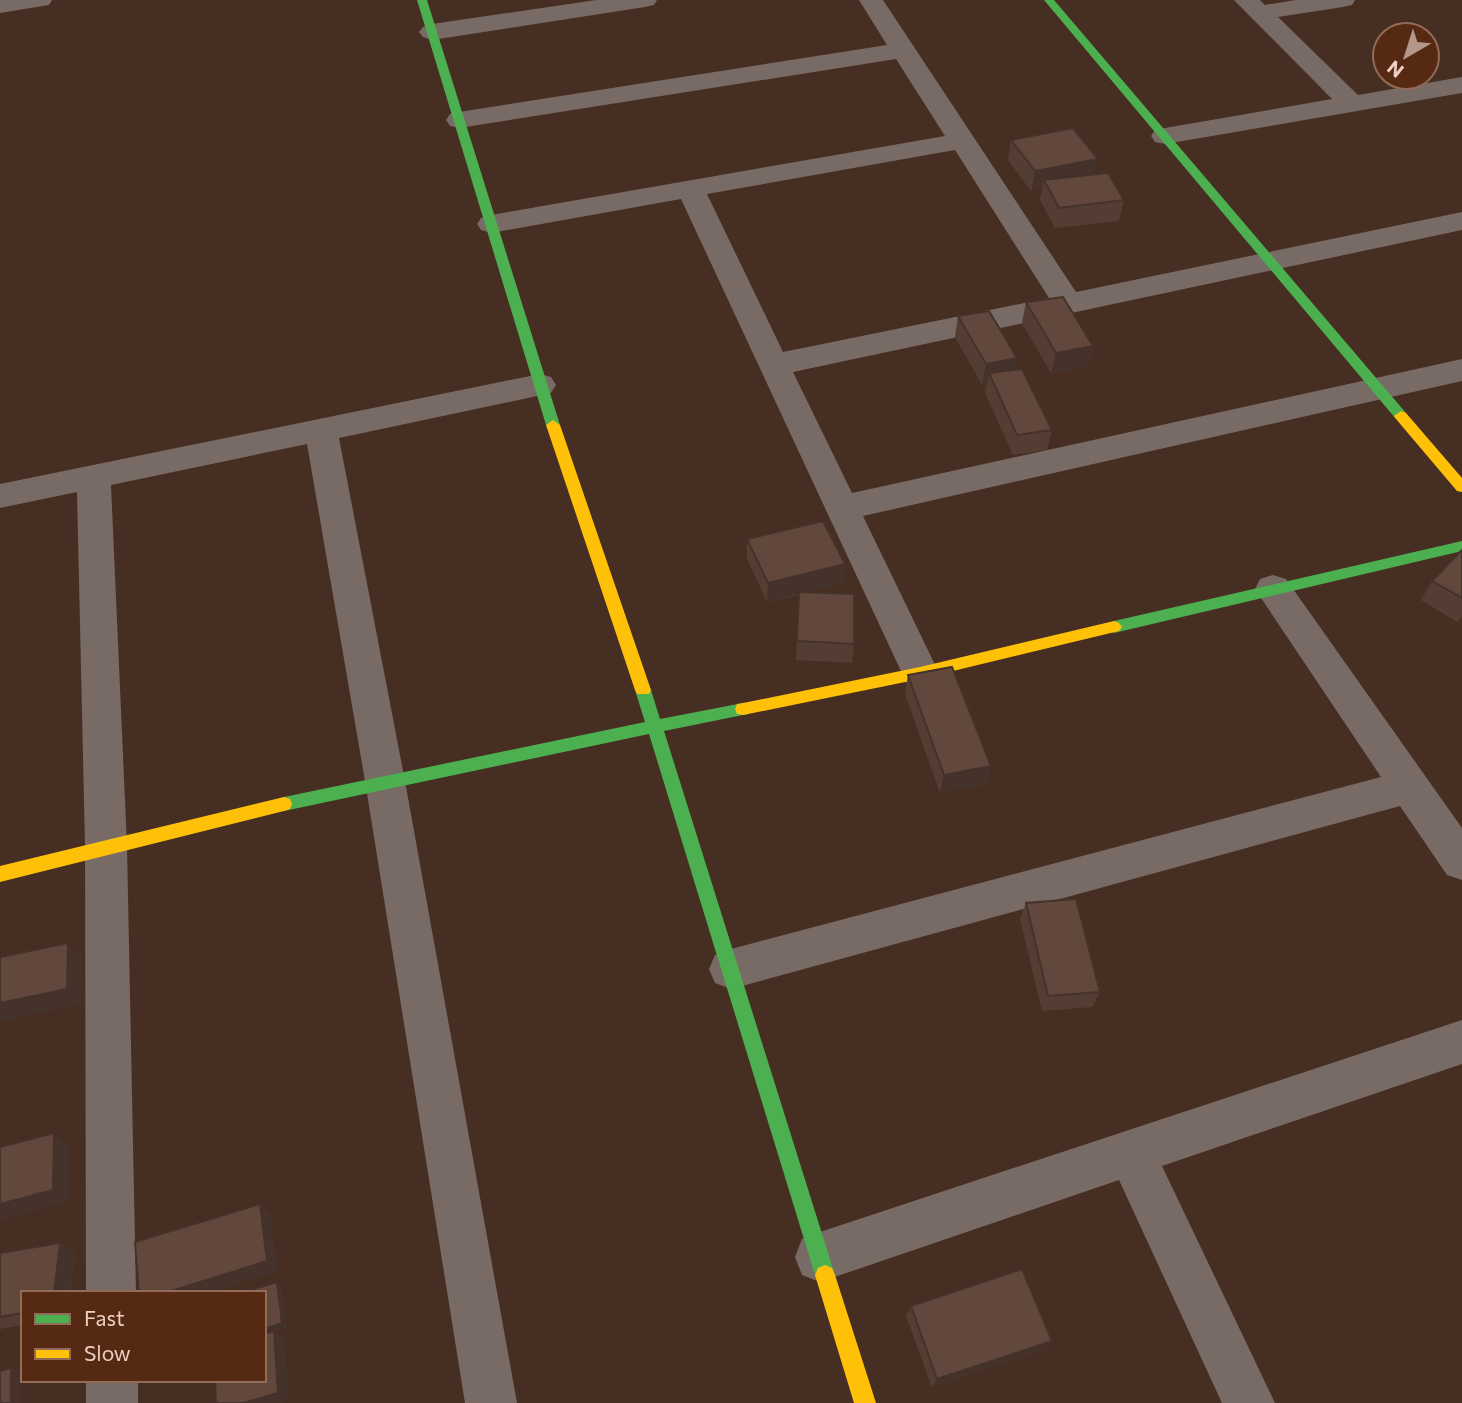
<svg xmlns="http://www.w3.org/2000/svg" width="1462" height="1403" viewBox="0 0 1462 1403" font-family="Commissioner,sans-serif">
	<rect width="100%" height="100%" fill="#472e22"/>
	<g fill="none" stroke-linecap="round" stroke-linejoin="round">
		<path fill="#786a64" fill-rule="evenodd" d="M0 0H52L49 5 0 13Z
			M596 0H657L654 5 645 7 432 40 423 37 419 32 423 27 432 24Z
			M859 0H883L1076 292 1462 212V230L793 372 852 493 1462 359V381L863 516 939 673 933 684 920 688 907 684 681 199 491 233 481 230 477 224 481 218 491 215 945 136 896 59 459 128 450 126 446 120 450 114 459 112 887 45ZM955 150 1049 298 783 352 707 194Z
			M1234 0H1260L1265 5 1295 0H1355L1352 5 1343 7 1278 17 1358 95 1462 77V93L1165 144 1155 142 1151 136 1155 130 1165 128 1332 99Z
			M540 374 551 377 556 385 551 393 339 438 405 781 517 1403H465L365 781 307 444 111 485 127 846 136 1293H86L85 846 77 492 0 508V484Z
			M1273 575 1286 579 1462 828V880L1447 875 1400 806 731 989 715 983 709 969 715 955 731 949 1381 777 1255 589 1260 579Z
			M1462 1020V1064L1162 1166 1275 1403H1222L1119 1180 820 1282 802 1275 795 1257 802 1239 820 1232Z
			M86 1380H138V1403H86Z"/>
		<path fill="#4caf50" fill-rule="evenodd" d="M417 0H427L560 425 558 428H548L546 425Z
			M1044 0H1054L1406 413V419H1396Z
			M1462 541V551L1114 633 1106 627 1114 621Z
			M643 684 649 686 651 690 660 719 743 703 749 704 751 709 749 714 743 715 664 731 835 1275 832 1282 825 1285 818 1282 815 1275 649 734 284 811 278 809 276 804 278 799 284 797 645 722 635 690 637 686Z"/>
		<path fill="#ffc107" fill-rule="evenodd" d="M1401 411 1406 413 1462 478V492L1457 491 1396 419 1394 416Z
			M553 420 560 425 651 690 649 694H637L635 690 546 425Z
			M1114 621 1119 623 1122 627 1119 631 920 679 743 715 737 714 735 709 737 704 743 703 920 667Z
			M284 797 290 799 292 804 290 809 284 811 0 882V866Z
			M825 1265 832 1268 835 1275 876 1403H854L815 1275 818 1268Z"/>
	</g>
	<path fill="#543e34" d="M1011 140 1094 174 1124 200 1119 221 1055 228 1040 200 1042 189 1031 191 1008 160Z
		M1026 302 1093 346 1088 367 1051 373 1022 323Z
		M958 316 1017 358 1015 369 1052 430 1047 450 1013 455 985 393 987 384 982 385 955 337Z
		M747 539 845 564 843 583 808 592 854 644 852 663 796 660 799 595 767 602 747 559Z
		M1462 550V616L1457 622 1421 600 1432 581Z
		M908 675 991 766 987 784 940 793 905 694Z
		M1026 903 1100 992 1092 1007 1042 1011 1020 919Z
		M60 1243 75 1253 71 1293H23V1325L0 1329V1253Z
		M911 1306 1052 1341 1044 1350 932 1387 906 1316Z"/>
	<path fill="#45322a" d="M1098 159 1093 179 1044 180 1042 189 1031 191 1035 171Z
		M1093 346 1088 367 1051 373 1056 353Z
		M1017 358 1013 379 989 373 987 384 982 385 986 364Z
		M845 564 843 583 767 602 768 583Z
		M991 766 987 784 940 793 944 775Z
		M68 943 82 958 81 1004 0 1022V1003Z
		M54 1133 69 1146V1202L0 1220V1204Z
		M260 1204 271 1215 278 1271 210 1293H165Z
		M60 1243 75 1253 71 1293H54Z
		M277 1282 282 1287 287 1328 275 1332 285 1340 289 1400 281 1403H243L264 1335V1329Z
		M1052 1341 1044 1350 932 1387 937 1379Z
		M11 1368 20 1372V1403H11Z"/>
	<path fill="#62483c" stroke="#45322a" stroke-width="2" d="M1073 128 1098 159 1035 171 1011 140Z
		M1108 173 1124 200 1059 208 1044 180Z
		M1063 297 1093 346 1056 353 1026 302Z
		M989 311 1017 358 986 364 958 316Z
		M1022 369 1052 430 1017 435 989 373Z
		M823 521 845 564 768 583 747 539Z
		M1462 550V598L1432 581Z
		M799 592 854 594V644L797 641Z
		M952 667 991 766 944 775 908 675Z
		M1076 899 1100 992 1048 996 1026 903Z
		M68 943 67 989 0 1003V957Z
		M54 1133 53 1190 0 1204V1147Z
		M260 1204 267 1261 165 1293H139L135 1242Z
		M60 1243 54 1293H23V1313L0 1317V1253Z
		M1022 1269 1052 1341 937 1379 911 1306Z
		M277 1282 282 1323 264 1329V1293H242Z
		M274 1331 278 1393 243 1403H216L215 1380H264V1334Z
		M11 1368V1403H0V1371Z"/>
	<rect x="21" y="1291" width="245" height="91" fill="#562913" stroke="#926b59" stroke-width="2"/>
	<rect x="35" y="1314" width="35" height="10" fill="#4caf50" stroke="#926b59" stroke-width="2"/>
	<text x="84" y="1326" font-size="21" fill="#edcfc3">Fast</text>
	<rect x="35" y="1349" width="35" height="10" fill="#ffc107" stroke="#926b59" stroke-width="2"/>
	<text x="84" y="1361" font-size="21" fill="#edcfc3">Slow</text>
	<g transform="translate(1406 56) rotate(219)"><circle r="33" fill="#562913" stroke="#926b59" stroke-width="2"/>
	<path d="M0-5L12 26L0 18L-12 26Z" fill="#b3978b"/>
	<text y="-10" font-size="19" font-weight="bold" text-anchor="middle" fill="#edcfc3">N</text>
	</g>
</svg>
